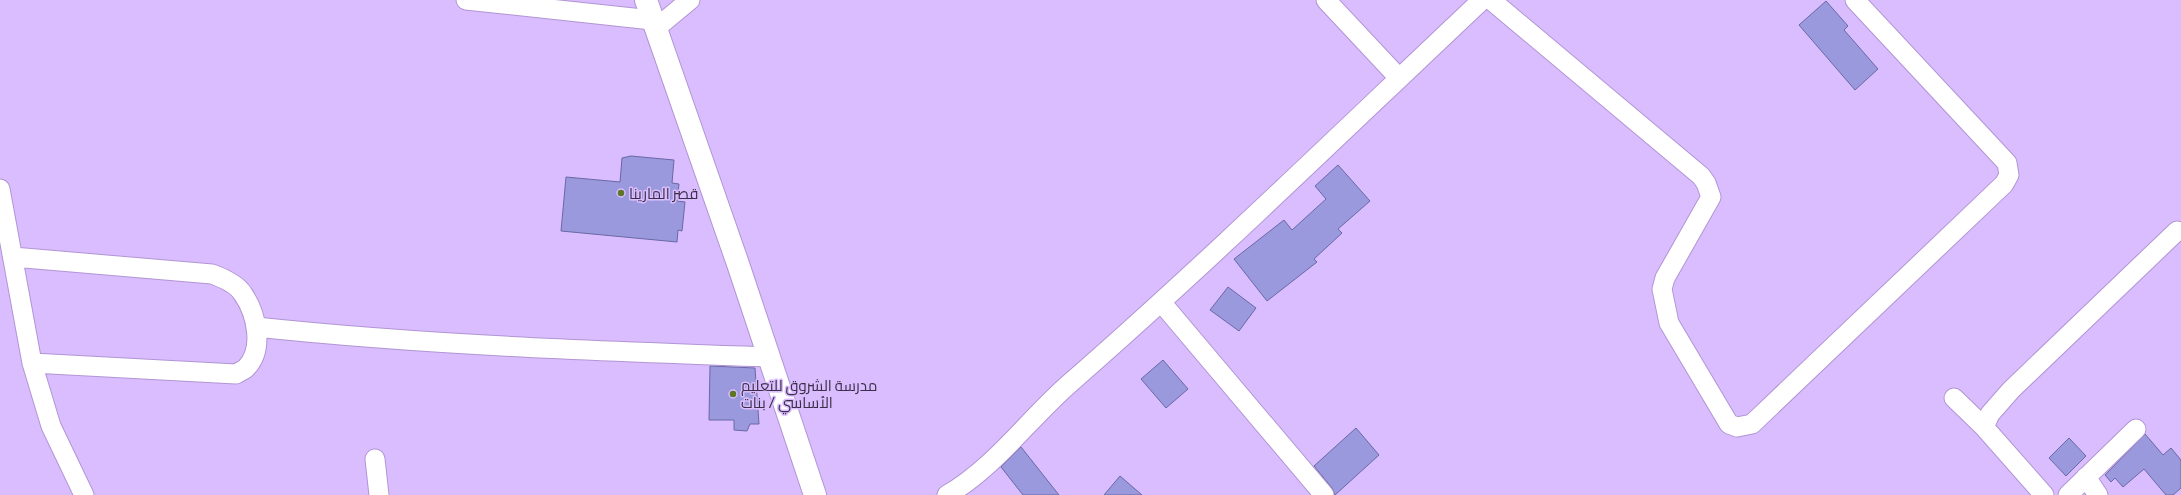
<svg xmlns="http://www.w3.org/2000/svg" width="2181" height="495" viewBox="0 0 2181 495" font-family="Commissioner,Cairo,sans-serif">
	<rect width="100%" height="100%" fill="#dabdfe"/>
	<path fill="#9a99dd" stroke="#6a68a5" d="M1826 1 1848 26 1844 30 1878 69 1855 90 1799 25Z
		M631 156 674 160 672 183 679 184 677 201 685 202 682 231 678 230 677 242 561 231 566 177 620 182 622 158Z
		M1338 165 1370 201 1338 229 1342 233 1314 259 1317 262 1267 301 1234 259 1284 220 1292 230 1326 199 1315 186Z
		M1228 287 1256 308 1239 331 1210 310Z
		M1163 360 1188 389 1166 408 1141 379Z
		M710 366 755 368 759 424H750L747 431 734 430V420H709Z
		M1356 428 1379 455 1335 495 1332 488 1314 466Z
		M2145 434 2163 455 2171 448 2181 460V488L2173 495H2166L2144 469 2123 487 2115 478 2111 482 2105 475Z
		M2069 438 2086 456 2066 476 2049 458Z
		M1021 447 1059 495H1023L1001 467Z
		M1120 476 1142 495H1104Z"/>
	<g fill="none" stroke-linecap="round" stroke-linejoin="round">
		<defs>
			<path id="minor" d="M466 0 652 20
				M1326 0 1399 78
				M1491 0 1701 176 1706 183 1711 197 1665 278 1662 289 1669 323 1729 424 1737 427 1752 424 2004 184 2009 175 2007 163 1855 0
				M655 29 690 0
				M0 189 32 363 51 426 84 495
				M13 257 212 274C223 278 237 284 243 294 256 313 265 349 246 368 244 370 239 372 236 374L32 363
				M1161 302 1324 495
				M256 327C426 345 598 351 769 357
				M1954 398 1984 427 2044 495
				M1984 427 1990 414 2011 390 2177 231
				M375 459 379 495
				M2086 477 2098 495
				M947 495C995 467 1028 420 1069 384 1211 260 1345 129 1482 0
				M2068 495 2136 429"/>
			<path id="major" d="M646 0 738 264 815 495"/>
		</defs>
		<use href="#minor" stroke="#b195d4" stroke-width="21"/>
		<use href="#major" stroke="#b195d4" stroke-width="24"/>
		<use href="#minor" stroke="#fff" stroke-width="19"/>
		<use href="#major" stroke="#fff" stroke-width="22"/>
	</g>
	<g fill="#5d7527" stroke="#dabdfe" stroke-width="1.5">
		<circle cx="621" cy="193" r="4"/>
		<circle cx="733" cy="394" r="4"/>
	</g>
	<g text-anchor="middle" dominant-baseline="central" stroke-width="3" stroke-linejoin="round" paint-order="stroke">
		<g font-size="15" fill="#3a2e48" stroke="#dabdfe" text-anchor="start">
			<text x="629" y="193">قصر المارينا</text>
			<text x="741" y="385">مدرسة الشروق للتعليم<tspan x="741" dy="17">الأساسي / بنات</tspan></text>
		</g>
	</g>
</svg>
